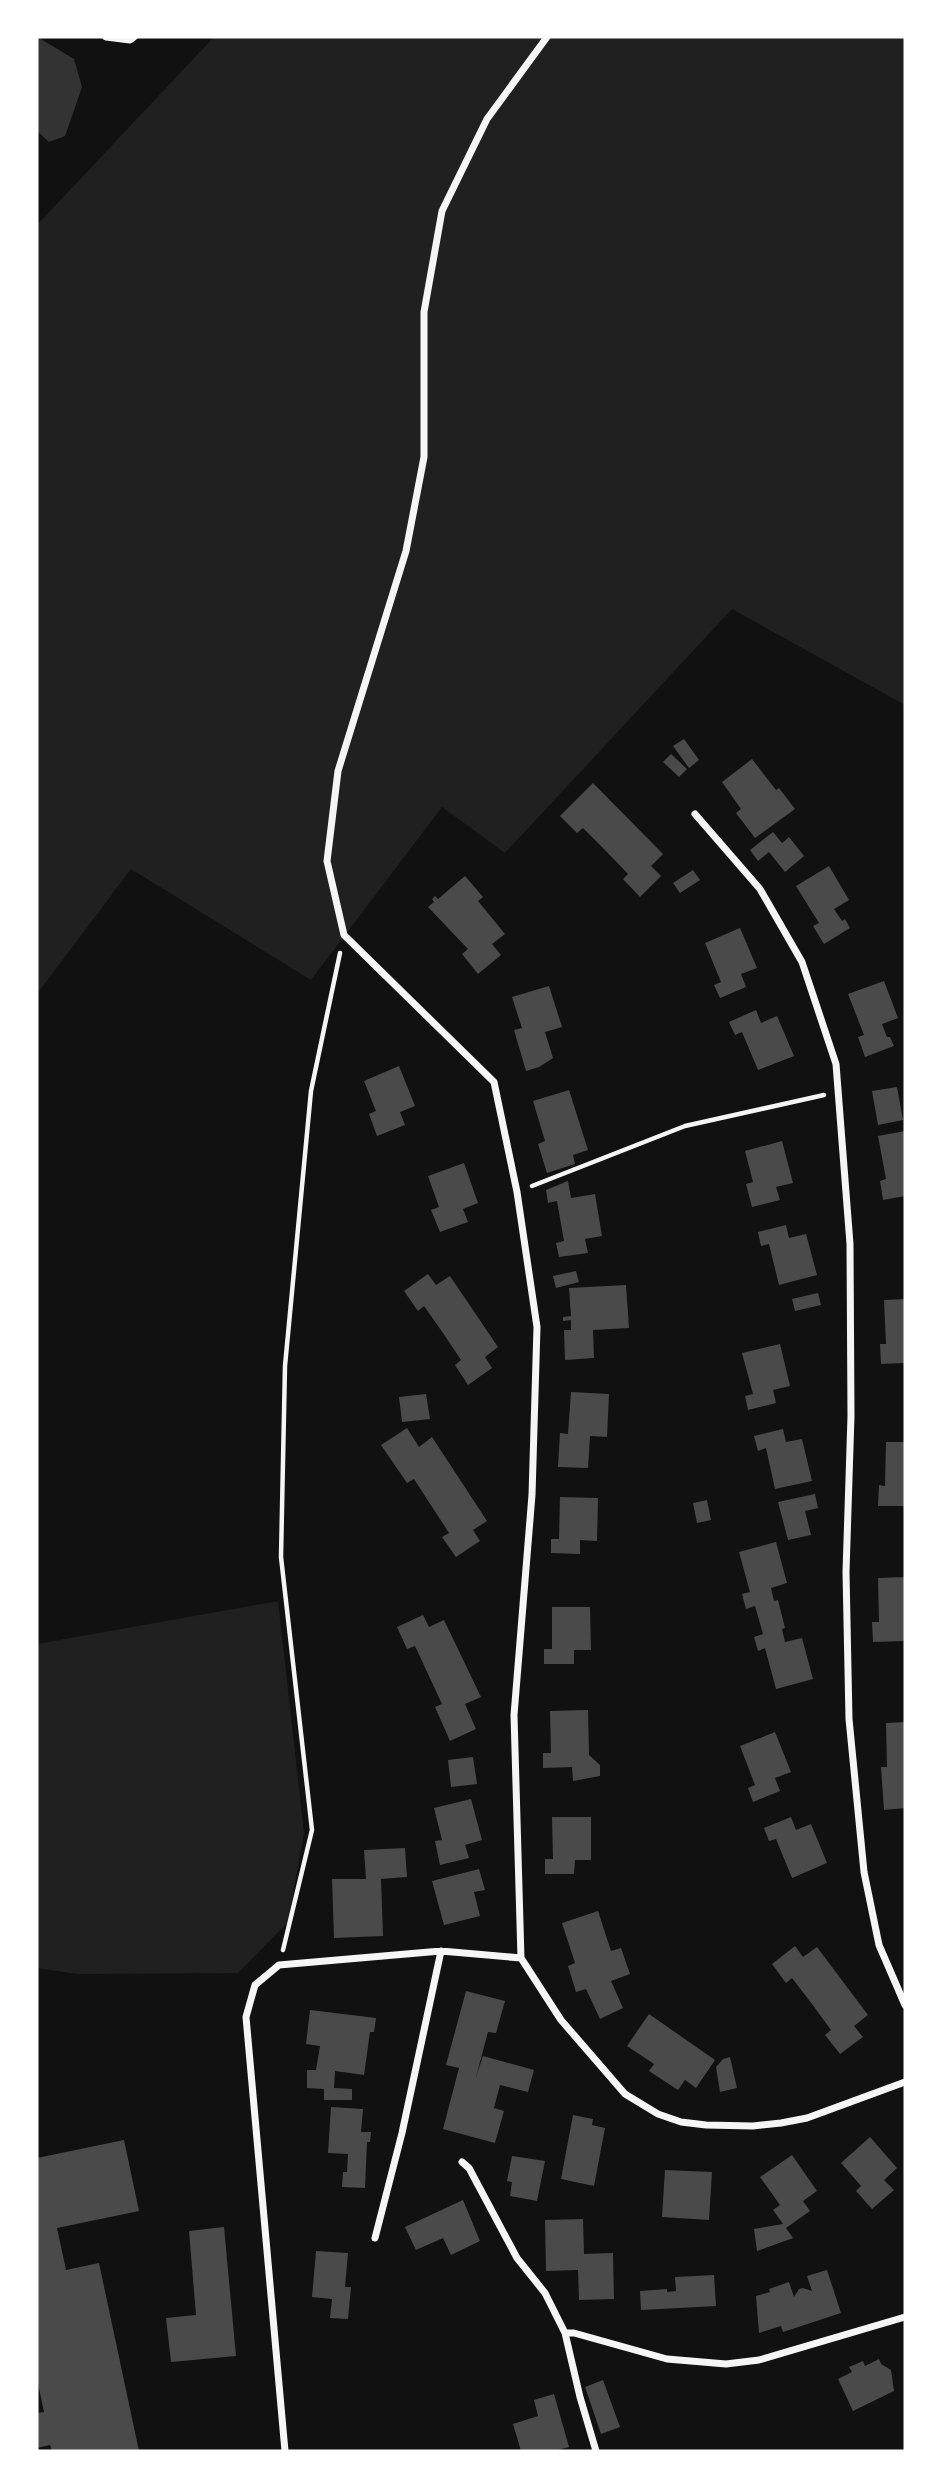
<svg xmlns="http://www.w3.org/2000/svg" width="942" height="2488" viewBox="0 0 942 2488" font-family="'DejaVu Sans',sans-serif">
	<rect width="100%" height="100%" fill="#111"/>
	<path fill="#202020" d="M214 37H905V705L732 609 505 853 442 807 311 980 131 869 37 994V225Z
		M278 1601 304 1833 288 1922 238 1973 77 1974 37 1968V1644Z"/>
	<path fill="#333" d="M39 38 74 59 82 87 65 136 49 142 37 131V40Z"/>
	<path fill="#4a4a4a" d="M684 739 699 760 689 768 673 746Z
		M671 754 687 769 679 777 663 762Z
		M752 759 776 790 779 788 795 809 755 838 736 813 741 809 722 782Z
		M593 783 663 854 651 866 661 876 640 897 623 879 628 874 606 851 583 828 577 833 560 816Z
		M773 832 782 843 789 837 804 856 785 872 769 852 758 861 750 850Z
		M829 866 849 900 834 909 842 921 845 919 850 928 824 944 813 926 819 923 796 886Z
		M693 870 700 880 680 893 673 883Z
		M465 876 483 897 478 901 505 934 492 944 501 955 478 974 462 954 468 949 428 907 434 902 432 899 435 896 438 899Z
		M740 928 757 968 741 974 746 987 720 998 714 985 721 982 705 943Z
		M884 981 898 1018 882 1024 887 1037H890L894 1046 865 1057 858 1037 864 1035 848 994Z
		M549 986 562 1027 545 1032 553 1058 539 1067 526 1071 514 1030 522 1028 512 997Z
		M756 1010 761 1023 777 1016 794 1056 758 1070 742 1032 735 1035 729 1022Z
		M399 1066 415 1106 400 1112 405 1125 377 1136 369 1114 376 1111 364 1081Z
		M897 1087 903 1120 878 1125 872 1091Z
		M569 1090 588 1150 573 1155 575 1164 547 1173 538 1144 545 1141 533 1101Z
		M905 1131V1196L883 1200 880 1181 886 1179 878 1136Z
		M782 1141 793 1183 776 1187 780 1200 752 1207 746 1184 753 1182 745 1151Z
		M464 1163 478 1203 463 1209 468 1222 440 1232 431 1210 439 1207 428 1176Z
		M568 1181 571 1198 595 1194 602 1236 585 1239 588 1253 559 1257 556 1243 564 1241 557 1201 548 1203 546 1190Z
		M786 1225 789 1238 806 1234 817 1275 779 1285 769 1244 761 1246 758 1232Z
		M576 1271 579 1282 556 1288 553 1276Z
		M428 1274 436 1285 450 1276 498 1347 485 1357 492 1368 468 1385 455 1365 461 1360 443 1333 424 1306 418 1311 404 1291Z
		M626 1285 629 1328 593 1330 594 1358 565 1360 564 1330H571V1320L563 1321V1317L571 1316 569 1288Z
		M818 1293 821 1305 795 1311 792 1299Z
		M905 1299V1363L881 1364 880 1344H886L884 1300Z
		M780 1344 790 1386 773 1390 776 1403 748 1410 745 1396 753 1394 742 1353Z
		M571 1392 609 1394 607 1437 590 1436 588 1468 558 1467 560 1433 568 1434Z
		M426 1394 430 1419 402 1422 399 1397Z
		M407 1428 419 1447 432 1437 487 1521 473 1530 480 1541 456 1557 442 1537 449 1533 414 1479 407 1483 381 1445Z
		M783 1429 786 1442 802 1439 812 1481 775 1489 766 1448 758 1451 754 1436Z
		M886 1442H905V1506H878L879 1485 885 1486Z
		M815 1494 818 1508 805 1511 811 1535 788 1540 778 1502Z
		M560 1497 598 1498 597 1541 580 1540V1554L551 1553V1539H559Z
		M707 1500 711 1520 697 1523 693 1503Z
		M776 1542 787 1583 771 1588 774 1601 778 1600 785 1628 782 1629 785 1642 802 1638 813 1679 776 1689 765 1648 758 1651 754 1637 763 1634 755 1606 746 1609 742 1594 750 1592 739 1552Z
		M905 1577 904 1641 873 1642 872 1622H879L878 1578Z
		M552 1607H590L591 1650H574V1664H544V1649H552Z
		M423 1615 429 1627 444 1620 481 1697 465 1704 476 1729 450 1741 435 1707 442 1704 415 1646 407 1649 397 1627Z
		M588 1710 589 1755 600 1765V1776L573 1781 572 1767 543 1768V1753H551L550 1711Z
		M905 1722V1808L884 1810 881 1767H887L886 1723Z
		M775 1732 791 1772 775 1778 780 1791 753 1802 748 1788 755 1785 740 1746Z
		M473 1757 477 1784 451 1787 448 1760Z
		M471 1799 482 1840 465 1845 469 1858 440 1865 435 1841 442 1840 434 1808Z
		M552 1817H591V1860H575L574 1874H545V1859H553Z
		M791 1817 796 1830 811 1824 827 1863 792 1878 776 1839 769 1841 764 1828Z
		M405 1848 407 1877 381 1879 383 1936 334 1938 332 1879H366L364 1850Z
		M479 1869 485 1890 474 1892 480 1916 444 1925 432 1881Z
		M598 1911 611 1951 621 1948 630 1974 611 1981 623 2008 600 2019 586 1989 576 1992 568 1966 575 1963 562 1923Z
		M795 1946 803 1957 817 1947 868 2015 854 2026 863 2037 840 2054 825 2035 831 2030 812 2004 792 1978 786 1983 772 1964Z
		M466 1991 505 2001 496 2033 488 2032 476 2077 483 2056 534 2070 528 2092 500 2085 494 2108 504 2111 495 2143 443 2129 459 2068 446 2065Z
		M310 2010 376 2018 374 2032H370L364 2075 335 2071 334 2088 352 2089V2100H324V2089L307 2088V2070H316L320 2046 306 2044Z
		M649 2014 715 2060 696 2088 685 2080 678 2090 649 2071 654 2064 627 2046Z
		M730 2057 737 2088 720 2092 716 2067 723 2059Z
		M331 2107 363 2109 361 2132H371L370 2142H367L365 2188 342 2187 343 2172H347L348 2154 328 2153Z
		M573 2115 593 2119 592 2125 605 2128 594 2186 561 2179Z
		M870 2137 897 2168 884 2180 894 2190 872 2209 856 2191 861 2186 841 2163Z
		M124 2140 139 2211 57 2228 66 2270 99 2263 139 2451H52L50 2445 37 2448V2413L44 2412 37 2379V2158Z
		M792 2155 817 2191 803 2201 810 2211 786 2228 793 2238 757 2251 754 2229 783 2224 773 2210 780 2205 760 2177Z
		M512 2156 545 2161 537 2201 510 2196 512 2182 507 2181Z
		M665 2170 712 2172 709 2220 662 2217Z
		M463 2200 480 2241 451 2255 443 2238 416 2250 405 2227Z
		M583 2219 584 2254 613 2253 614 2299 579 2300 578 2270 546 2271 545 2220Z
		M224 2227 236 2356 171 2362 166 2318 196 2315 189 2231Z
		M316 2251 348 2253 345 2287H351L348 2319 330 2318 332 2299 312 2297Z
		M827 2270 841 2313 783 2332 781 2326 759 2333 756 2296 770 2292 769 2289 789 2282 794 2297 799 2289 803 2288 812 2291 807 2276Z
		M714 2275 716 2306 641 2310 640 2291 667 2289V2292L676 2291 675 2277Z
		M879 2359 881 2364 891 2370 894 2391 853 2411 838 2379 852 2372 849 2367 863 2361 865 2366Z
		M603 2380 620 2427 601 2434 585 2387Z
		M554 2394 569 2447 554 2451H521L513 2424 538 2416 534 2400Z"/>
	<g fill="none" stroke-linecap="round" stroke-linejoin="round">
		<path stroke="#f5f5f5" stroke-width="4.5" d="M532 1186 685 1126 824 1095
			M283 1950 312 1830 281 1557 285 1366 311 1091 340 953"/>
		<path stroke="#f5f5f5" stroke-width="7" d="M106 37 130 40 134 37
			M547 37 487 119 442 211 424 312V457L406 551 338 771 327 861 344 935 494 1082 517 1192 537 1327 532 1495 514 1715 521 1958 561 2020 625 2094 658 2114 681 2122 706 2125 753 2126 781 2123 807 2118 905 2082
			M695 814 760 889 802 962 836 1064 850 1244 851 1416 846 1572 849 1719 864 1872 879 1945 905 2005
			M462 2162 469 2168 517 2258 545 2293 565 2333 580 2397 596 2451
			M375 2238 402 2133 441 1951
			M565 2333H574L667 2359 726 2364 759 2360 905 2317
			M285 2451 246 2017 255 1985 279 1965 441 1951 521 1958"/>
	</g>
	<rect width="942" height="2488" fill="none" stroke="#ffffff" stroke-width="77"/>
</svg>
